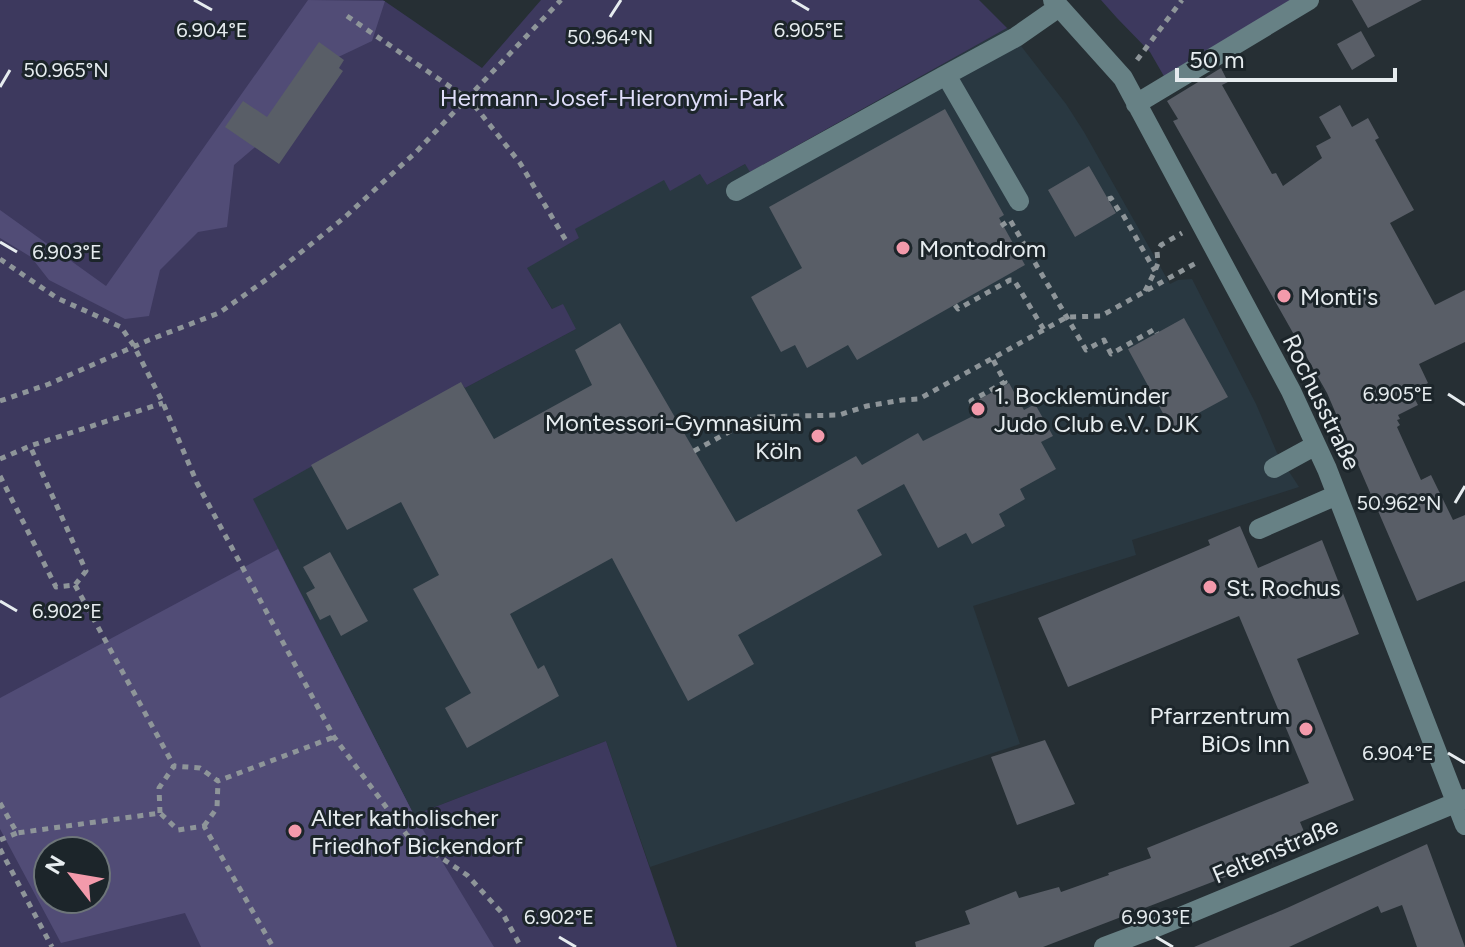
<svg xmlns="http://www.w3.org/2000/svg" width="1465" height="947" viewBox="0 0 1465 947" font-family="Figtree,sans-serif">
	<rect width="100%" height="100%" fill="#262f34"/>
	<path fill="#293841" d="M1007 28 1066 104 1084 132 1170 284 1178 280 1192 279 1256 404 1277 453 1299 487 1132 540 1136 555 973 606 1020 744 650 867 606 741 414 815 252 498 461 382 465 388 576 329 553 310 526 267 579 238 574 229 664 179 701 174 707 185 745 164 751 172Z"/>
	<path fill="#3d395e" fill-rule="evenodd" d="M0 0H383L482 68 541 0H979L1007 28 750 172 745 164 707 185 700 174 670 191 664 180 575 229 579 238 527 268 552 309 563 304 576 329 465 388 461 383 253 499 414 815 606 741 677 947H0ZM48 851H96V899H48Z
		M1101 0H1295L1165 78 1150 52 1117 18Z"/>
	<path fill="#514c76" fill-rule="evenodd" d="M308 0 385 1 372 41 332 60 297 111 234 165 227 227 198 232 160 270 149 316 125 319 49 280 31 257 0 238V210L106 286Z
		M278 549 414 815 494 947H201L185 913 61 943 0 829V698ZM96 851V899H48V851Z"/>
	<path fill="#595e67" d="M1352 0H1422L1368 28Z
		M1361 31 1375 56 1352 70 1337 44Z
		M319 42 344 60 339 68 343 71 279 164 225 127 243 101 267 117Z
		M1221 68 1228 82 1222 85 1272 174 1276 173 1283 186 1322 158 1316 146 1331 138 1319 117 1340 105 1352 127 1368 118 1379 138 1375 140 1414 210 1390 223 1435 305 1465 290V342L1419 364 1428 383 1411 392 1418 405 1398 415 1400 419 1397 420 1400 425 1397 427 1421 480 1431 475 1453 520 1465 515V581L1417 601 1327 393 1173 121 1178 119 1167 101Z
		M945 109 1004 215 999 218 1025 265 857 360 848 345 807 368 795 345 781 352 751 297 802 268 769 207Z
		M1089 166 1116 213 1075 237 1048 190Z
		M1184 318 1228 397 1171 428 1128 349Z
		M620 323 736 522 856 456 862 465 918 433 923 441 975 415 969 405 1009 383 1024 410 1035 404 1053 436 1041 442 1056 469 1020 489 1025 499 999 514 1005 526 972 544 966 533 938 548 904 484 857 510 882 555 738 635 754 664 688 701 612 558 510 614 538 669 544 665 559 696 467 748 445 708 471 693 413 589 439 575 401 502 347 530 311 465 461 382 494 439 592 385 575 350Z
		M1240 526 1258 568 1322 540 1359 634 1297 659 1354 800 1300 822 1308 841 1228 876 1043 947H916L915 942 970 924 965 911 1016 891 1019 898 1059 887 1061 892 1109 875 1108 873 1151 858 1147 848 1309 783 1239 616 1068 687 1038 618 1210 545 1208 540Z
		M330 552 368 621 341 636 330 615 320 620 306 593 315 588 303 567Z
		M1045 740 1075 804 1017 825 991 757Z
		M1427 844 1465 947H1417L1402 905 1381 913 1378 906 1289 947H1194L1287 908Z"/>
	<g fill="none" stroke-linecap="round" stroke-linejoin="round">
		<path stroke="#8e9599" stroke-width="5" stroke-dasharray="6 6" stroke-linecap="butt" d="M347 16 468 99 474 105 520 163 568 244
			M1137 60 1182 0
			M1108 199 1111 198 1119 211 1122 213 1155 271
			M1001 226 1010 220 1086 350 1104 340 1111 354 1155 329 1157 333
			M0 259 57 298 121 327 134 346 163 403 197 483 334 737 407 835 467 875 503 914 521 947
			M1145 291 1155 271 1158 263 1157 251 1161 245 1182 233
			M955 305 958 309 1010 280H1014L1044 330
			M0 401 49 384 149 340 219 313 270 277 345 217 416 152 561 0
			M972 403 971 401 1005 382 992 358
			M694 451 756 417 839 415 867 406 902 400 919 399 1067 317 1101 316 1196 263
			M0 459 30 446 163 403
			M0 476 56 587 75 585 86 571 30 446
			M75 585 174 766
			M0 803 17 833 160 813 178 830 204 826 273 947
			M160 813 159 788 174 766 200 768 218 781 334 737
			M204 826 217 808 218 781
			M0 840 17 833
			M0 849 52 947"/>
		<path stroke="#678185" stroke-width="20" d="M1053 0 1123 78 1291 391 1327 469 1465 825
			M1136 104 1309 0
			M736 191 946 75
			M1019 201 946 75 1016 37 1059 7
			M1274 468 1316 445
			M1259 529 1337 495
			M1104 947 1149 930 1465 799"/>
	</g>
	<path fill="none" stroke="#e6ecef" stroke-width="3" d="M194 0 212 10M792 0 809 10M610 17 621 0M0 87 10 70M0 242 17 252M1448 394 1465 405M1455 503 1465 486M0 601 17 611M1448 753 1465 763M559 937 576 947M1156 937 1173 947"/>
	<g fill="#f39aab" stroke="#1c252a" stroke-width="3">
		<circle cx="903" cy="248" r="8"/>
		<circle cx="1284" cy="296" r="8"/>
		<circle cx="978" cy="409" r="8"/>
		<circle cx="818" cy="436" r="8"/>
		<circle cx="1210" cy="587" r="8"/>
		<circle cx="1306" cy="729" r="8"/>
		<circle cx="295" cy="831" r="8"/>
	</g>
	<g text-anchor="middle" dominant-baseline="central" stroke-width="6" stroke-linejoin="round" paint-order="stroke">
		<g font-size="24" fill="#dfddfa" stroke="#1c252a">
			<text x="612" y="97">Hermann-Josef-Hieronymi-Park</text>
		</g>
		<g font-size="24" fill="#e6ecef" stroke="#1c252a" text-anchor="start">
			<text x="919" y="248">Montodrom</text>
			<text x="1300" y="296">Monti's</text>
			<text x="994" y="395">1. Bocklemünder<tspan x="994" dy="28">Judo Club e.V. DJK</tspan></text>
			<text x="802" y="422" text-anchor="end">Montessori-Gymnasium<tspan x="802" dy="28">Köln</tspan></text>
			<text x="1226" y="587">St. Rochus</text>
			<text x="1290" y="715" text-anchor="end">Pfarrzentrum<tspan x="1290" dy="28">BiOs Inn</tspan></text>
			<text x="311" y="817">Alter katholischer<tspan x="311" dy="28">Friedhof Bickendorf</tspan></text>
		</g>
		<g font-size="24" fill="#e6ecef" stroke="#1c252a">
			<text transform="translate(1322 402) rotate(64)">Rochusstraße</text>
			<text transform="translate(1275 850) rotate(-23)">Feltenstraße</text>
		</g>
	</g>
	<g font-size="20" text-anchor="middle" fill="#e6ecef" stroke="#1c252a" stroke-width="6" stroke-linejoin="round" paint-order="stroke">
		<text x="212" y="37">6.904°E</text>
		<text x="809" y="37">6.905°E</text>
		<text x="610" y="44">50.964°N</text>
		<text x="66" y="77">50.965°N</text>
		<text x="67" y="259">6.903°E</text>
		<text x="1398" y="401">6.905°E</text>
		<text x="1399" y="510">50.962°N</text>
		<text x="67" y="618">6.902°E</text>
		<text x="1398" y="760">6.904°E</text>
		<text x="559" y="924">6.902°E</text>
		<text x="1156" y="924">6.903°E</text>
	</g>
	<g transform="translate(72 875) rotate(301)"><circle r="38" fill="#1c252a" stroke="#6d7579" stroke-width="2"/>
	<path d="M0-6L14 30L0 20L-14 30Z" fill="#f39aab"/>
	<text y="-12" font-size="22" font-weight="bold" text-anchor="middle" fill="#e6ecef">N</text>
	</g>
	<path d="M1177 68v12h218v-12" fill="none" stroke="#e6ecef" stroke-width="4"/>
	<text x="1189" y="68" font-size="24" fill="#e6ecef" stroke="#1c252a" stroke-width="6" paint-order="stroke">50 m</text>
</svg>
